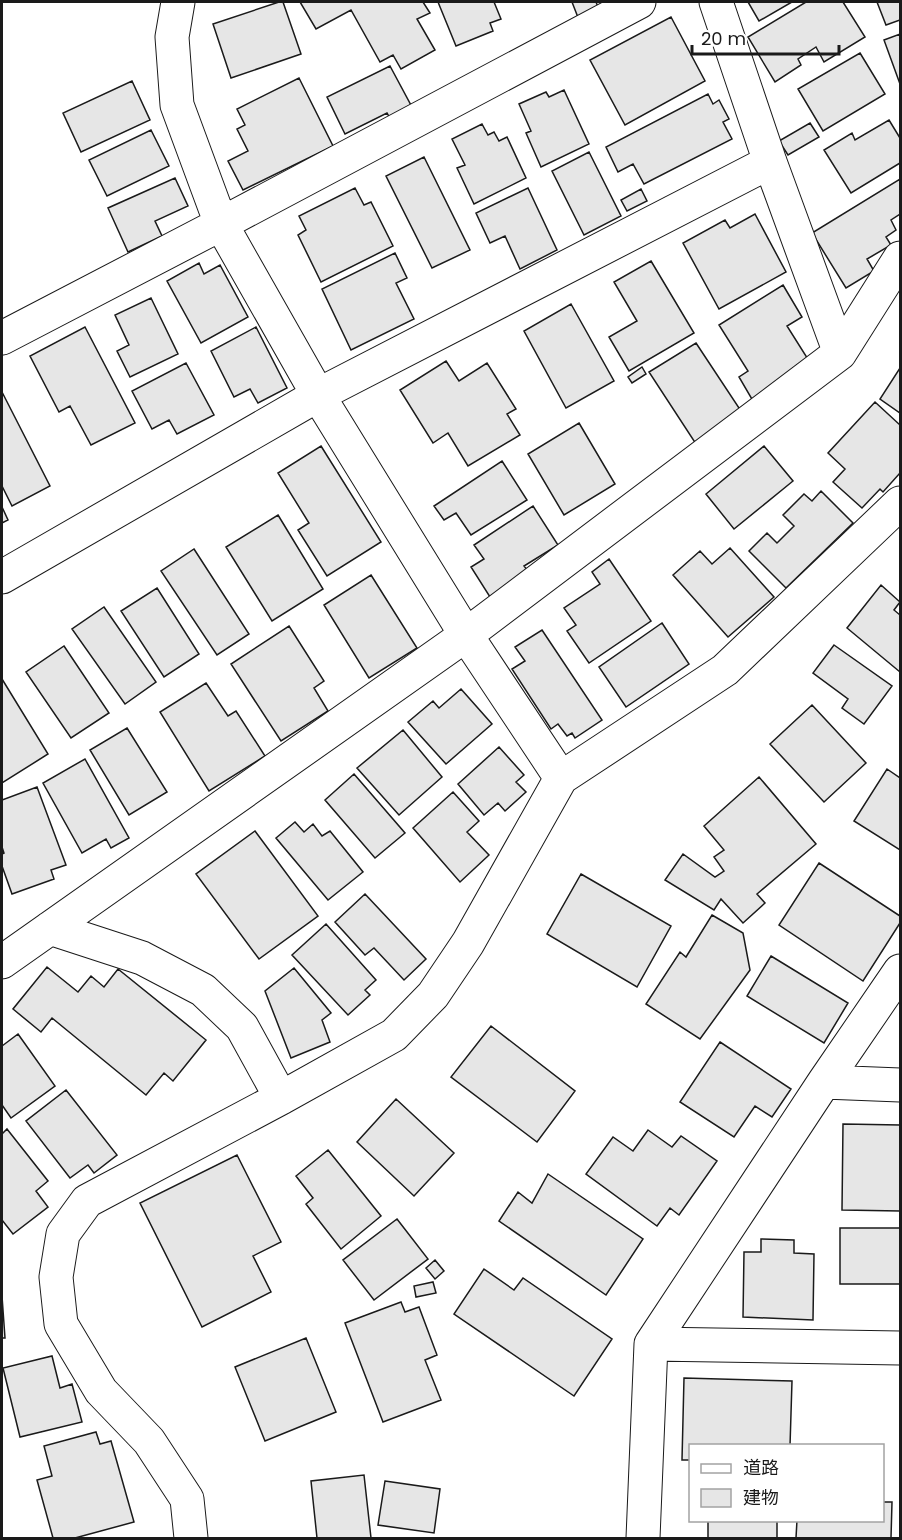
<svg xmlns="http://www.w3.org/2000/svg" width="902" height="1540" viewBox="0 0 902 1540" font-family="Poppins,'Noto Sans JP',sans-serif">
	<rect width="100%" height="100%" fill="#fff"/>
	<path fill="#e6e6e6" stroke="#1a1a1a" stroke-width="1.5" d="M279 2H283L301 54 231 78 213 24Z
		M300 2H423L430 13 417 19 435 50 401 69 393 55 380 62 351 10 316 29Z
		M438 2H494L501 19 490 23 493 31 456 46Z
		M572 2H596L600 12 579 20Z
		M748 2H792L759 21Z
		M806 2H843L865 37 824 62 816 47 798 59 801 65 775 82 748 37Z
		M877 2H900V20L886 25Z
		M671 17 705 81 625 125 590 60Z
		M900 34V84L884 40Z
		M860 53 885 94 823 131 798 89Z
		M390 66 413 109 391 120 387 113 345 134 327 97Z
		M299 78 333 146 243 190 228 161 248 151 237 129 245 125 237 109Z
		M132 81 150 120 81 152 63 113Z
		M564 90 589 144 541 167 526 133 531 131 519 104 546 92 549 97Z
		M708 94 713 104 719 100 729 119 723 122 732 139 644 184 633 164 618 172 606 147Z
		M889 120 900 138V163L851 193 824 150 852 133 855 140Z
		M810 123 819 137 788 155 779 141Z
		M482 124 488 135 494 132 499 141 507 137 526 178 474 204 457 168 465 165 452 139Z
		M151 130 169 166 107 196 89 160Z
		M589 152 621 216 584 235 552 171Z
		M424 157 470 250 432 268 386 176Z
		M175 178 188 206 155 221 162 236 128 252 108 208Z
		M900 179V214L891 220 896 230 886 237 891 245 867 259 874 271 846 288 812 233Z
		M355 188 364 205 371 202 393 246 321 282 298 235 306 230 299 216Z
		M528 188 557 250 520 269 505 236 490 243 476 213Z
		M641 189 647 201 627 211 621 200Z
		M755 214 786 272 719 309 683 243 725 220 730 228Z
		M395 253 407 278 396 283 414 319 351 350 322 289Z
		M651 261 694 333 629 371 609 337 637 321 614 282Z
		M199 263 204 274 220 265 248 317 201 343 167 281Z
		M783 285 802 317 787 326 811 364 753 401 739 377 748 371 719 325Z
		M151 298 178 354 130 377 117 351 129 345 115 315Z
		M571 304 614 381 566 408 524 331Z
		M85 327 135 423 91 445 70 406 59 412 30 356Z
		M256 327 287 388 258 403 250 389 234 397 211 351Z
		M696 343 743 414 696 444 649 372Z
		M446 361 459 381 487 363 516 409 507 414 520 435 468 466 448 433 433 443 400 390Z
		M186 363 214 415 177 434 169 420 152 429 132 391Z
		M642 367 646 374 632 383 628 377Z
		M900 368V413L880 399Z
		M2 392 50 486 12 506 2 486Z
		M875 402 900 425V473L883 492 880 489 862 508 833 482 845 469 828 453Z
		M579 423 615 484 564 515 528 454Z
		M321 446 381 542 327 576 298 530 309 523 278 473Z
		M764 446 793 481 734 529 706 494Z
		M502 461 527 500 471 535 456 513 444 520 434 506Z
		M821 491 853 523 786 588 749 551 767 533 777 543 794 526 783 515 804 494 812 501Z
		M533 506 558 545 524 566 529 572 490 597 471 567 484 559 474 545Z
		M2 507 8 520 2 523Z
		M278 515 323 589 272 621 226 547Z
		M730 548 774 597 728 637 673 575 700 551 712 564Z
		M194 549 249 634 217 655 161 571Z
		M609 559 651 621 589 663 567 631 576 625 564 608 600 584 592 572Z
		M371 575 417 648 369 678 324 605Z
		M881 585 900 602 894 610 900 615V672L847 628Z
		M157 588 199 654 164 677 121 611Z
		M104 607 156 682 125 704 72 629Z
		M662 623 689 664 626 707 599 667Z
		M289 626 324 681 314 688 328 711 281 741 231 664Z
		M542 630 602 720 575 738 572 733 567 736 558 724 551 729 512 669 525 661 515 647Z
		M834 645 892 686 864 724 842 708 848 699 813 673Z
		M64 646 109 713 71 738 26 672Z
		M2 679 48 754 2 783Z
		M206 683 228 716 236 711 265 756 209 791 160 712Z
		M461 689 492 724 446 764 408 722 433 701 439 708Z
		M812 705 866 763 824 802 770 744Z
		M127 728 167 792 129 815 90 750Z
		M403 730 442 777 399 815 357 768Z
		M499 747 524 775 516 782 526 792 505 811 498 803 484 815 458 784Z
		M85 759 129 838 111 848 106 839 82 853 43 783Z
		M887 769 900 778V850L854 821Z
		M354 774 405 833 375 858 325 800Z
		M759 777 816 844 757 894 765 903 743 923 721 899 714 910 665 880 683 854 715 877 724 871 714 857 724 850 704 826Z
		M37 787 66 865 51 870 54 879 12 894 2 866V854L4 853 2 847V800Z
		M453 792 479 821 467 832 489 855 460 882 413 828Z
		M295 822 304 832 313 824 322 836 330 831 363 872 328 900 276 838Z
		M255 831 318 916 259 959 196 874Z
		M819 863 900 916V923L863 981 779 925Z
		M581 874 671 926 637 987 547 934Z
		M365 894 426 959 404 980 374 948 365 955 335 922Z
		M712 915 743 933 750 970 700 1039 646 1004 680 952 686 957Z
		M326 924 376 980 365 990 370 995 348 1015 292 955Z
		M771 956 848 1003 824 1043 747 996Z
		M47 967 78 992 91 976 104 987 118 969 206 1040 173 1081 164 1073 146 1095 52 1018 41 1032 13 1009Z
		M294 968 331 1013 322 1020 330 1042 291 1058 265 991Z
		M491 1026 575 1091 537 1142 451 1077Z
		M18 1034 55 1086 11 1118 2 1105V1046Z
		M720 1042 791 1089 772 1117 755 1106 734 1137 680 1102Z
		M66 1090 117 1155 94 1173 88 1165 70 1178 26 1121Z
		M396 1099 454 1153 414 1196 357 1142Z
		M843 1124 900 1125V1211L842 1210Z
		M7 1129 48 1181 36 1191 48 1207 13 1234 2 1220V1134Z
		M648 1130 672 1147 681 1136 717 1161 679 1215 670 1208 657 1226 586 1174 613 1137 633 1151Z
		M328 1150 381 1216 341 1249 306 1204 313 1198 296 1176Z
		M237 1155 281 1242 253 1256 271 1292 202 1327 140 1203Z
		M548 1174 643 1239 606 1295 499 1221 518 1192 532 1203Z
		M397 1219 428 1259 374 1300 343 1260Z
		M840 1228H900V1284H840Z
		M761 1239 794 1240V1253L814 1254 813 1320 743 1317 744 1252H761Z
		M435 1260 444 1271 435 1279 426 1268Z
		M484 1269 514 1290 523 1278 612 1339 574 1396 454 1314Z
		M433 1282 436 1293 416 1297 414 1286Z
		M2 1296 5 1338H2Z
		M401 1302 405 1312 419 1307 437 1355 425 1360 441 1400 383 1422 345 1323Z
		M306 1338 336 1412 265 1441 235 1367Z
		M52 1356 60 1388 72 1384 82 1422 20 1437 3 1368Z
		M684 1378 792 1381 790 1446H690V1460H682Z
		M96 1432 100 1444 111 1441 134 1522 75 1538H53L37 1480 52 1476 44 1446Z
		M364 1475 371 1538H317L311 1481Z
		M385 1481 440 1489 434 1533 378 1525Z
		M882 1502H892L891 1538H796L797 1520H882Z
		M708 1520H777V1538H708Z"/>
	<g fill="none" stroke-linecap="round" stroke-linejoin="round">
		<defs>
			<path id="street" d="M178 2 172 37 177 105 221 224 318 395 466 635 561 778
				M716 2 770 162 840 353
				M2 338 221 224 639 2
				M2 577 318 395 770 162
				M50 928 142 958 203 990 242 1027 281 1098
				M2 962 466 635 840 353 900 258
				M824 1082 900 1085
				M651 1344 900 1348
				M191 1538 187 1499 149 1441 101 1391 61 1324 56 1277 63 1234 87 1201 281 1098 394 1035 433 995 468 943 561 778 725 670 900 503
				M643 1538 651 1344 824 1082 900 971"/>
		</defs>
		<use href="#street" stroke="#1a1a1a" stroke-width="35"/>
		<use href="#street" stroke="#fff" stroke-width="33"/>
	</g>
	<rect width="902" height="1540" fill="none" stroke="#1a1a1a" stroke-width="6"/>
	<rect x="689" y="1444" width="195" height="78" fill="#ffffff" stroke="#a3a3a3" stroke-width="1.5"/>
	<rect x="701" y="1464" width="30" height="9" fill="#ffffff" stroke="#a3a3a3" stroke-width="1.5"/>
	<text x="743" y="1474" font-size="18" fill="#1a1a1a">道路</text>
	<rect x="701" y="1489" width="30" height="18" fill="#e6e6e6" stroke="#a3a3a3" stroke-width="1.5"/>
	<text x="743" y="1504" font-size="18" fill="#1a1a1a">建物</text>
	<path d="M692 45v9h147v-9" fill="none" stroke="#1a1a1a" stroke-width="3"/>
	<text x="701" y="45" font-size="18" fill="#1a1a1a" stroke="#ffffff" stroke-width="4.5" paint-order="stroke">20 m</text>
</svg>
